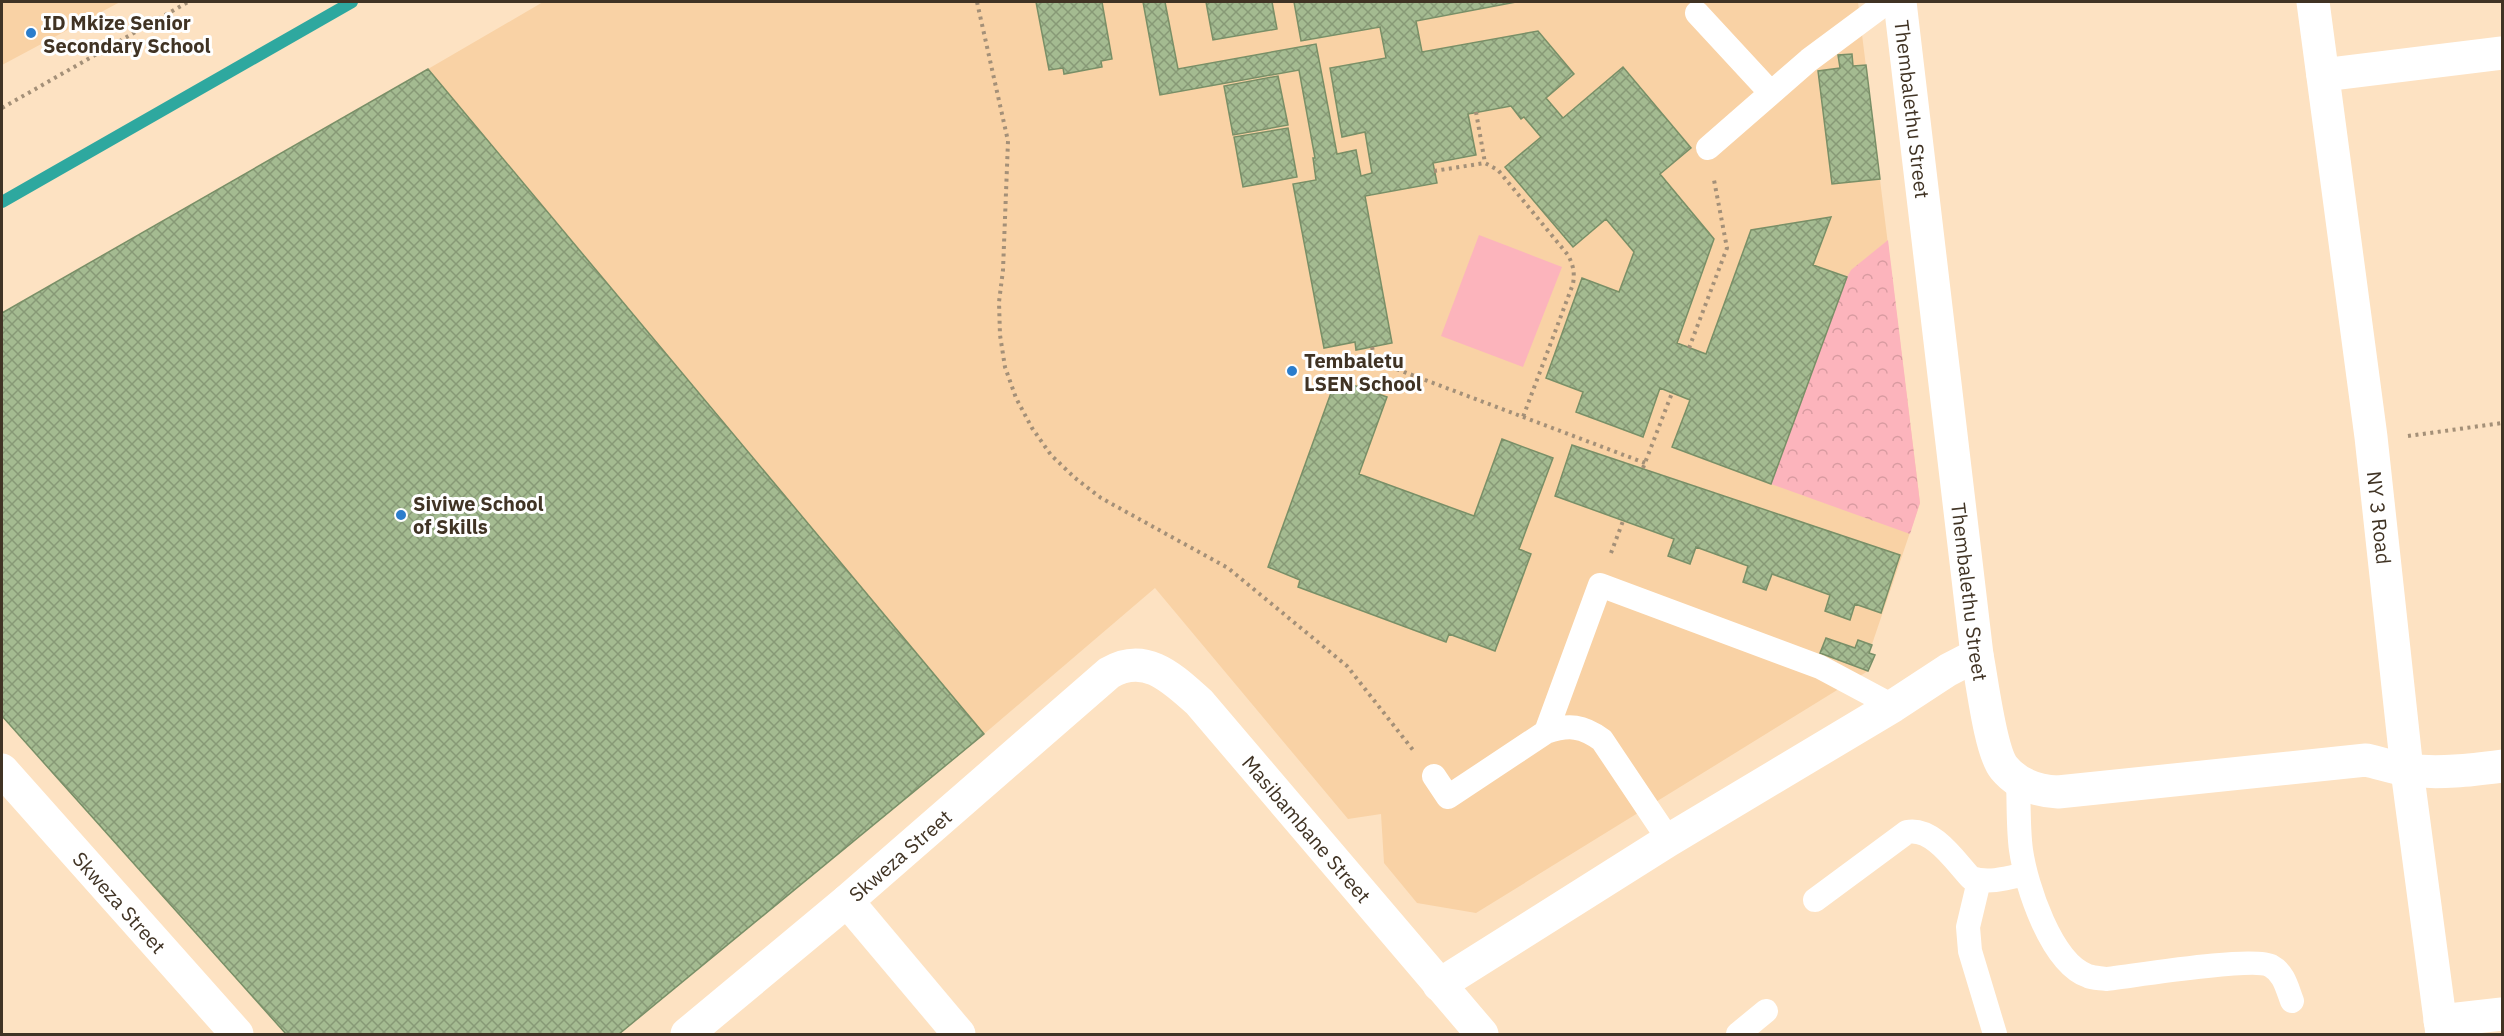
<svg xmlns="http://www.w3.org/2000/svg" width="2504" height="1036" viewBox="0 0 2504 1036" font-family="'IBM Plex Sans',sans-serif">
	<defs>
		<pattern id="park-crowns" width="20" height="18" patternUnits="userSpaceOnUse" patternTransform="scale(1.5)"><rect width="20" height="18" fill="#fcb4bc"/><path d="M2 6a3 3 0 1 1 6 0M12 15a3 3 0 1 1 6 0" fill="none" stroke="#d99ba1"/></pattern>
		<pattern id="building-cross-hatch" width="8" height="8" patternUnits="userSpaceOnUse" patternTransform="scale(1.5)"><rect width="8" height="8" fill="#a4bb91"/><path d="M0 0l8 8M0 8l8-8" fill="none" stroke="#879976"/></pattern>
	</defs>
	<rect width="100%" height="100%" fill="#fde2c2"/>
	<path fill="#f9d2a5" d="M2 2H120L2 65Z
		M543 2H1858L1920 503 1869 653 1875 655 1868 671 1476 913 1417 903 1384 863 1381 814 1348 819 1155 588 984 734 428 69Z"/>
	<path fill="url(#park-crowns)" d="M1888 240 1920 503 1910 534 1771 484 1847 277 1851 270Z"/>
	<path fill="#fcb4bc" d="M1479 235 1562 267 1523 367 1441 336Z"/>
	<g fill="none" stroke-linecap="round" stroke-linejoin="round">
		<path stroke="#2ea89f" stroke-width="12" d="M2 202 352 2"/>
	</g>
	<path fill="url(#building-cross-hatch)" stroke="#798f67" stroke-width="1.5" d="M1036 2H1102L1112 59 1101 61 1102 67 1064 74 1063 68 1049 70Z
		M1143 2H1165L1178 69 1316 44 1337 154 1356 150 1361 176 1372 173 1365 132 1342 137 1330 68 1386 58 1380 27 1301 41 1294 2H1516L1416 21 1422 52 1538 31 1574 74 1546 98 1563 118 1623 67 1691 148 1660 174 1714 239 1677 343 1706 354 1751 230 1831 217 1813 265 1847 277 1771 484 1672 447 1690 400 1660 388 1643 437 1576 412 1583 392 1546 378 1582 278 1619 292 1634 252 1606 219 1573 247 1505 167 1541 137 1524 117 1521 119 1511 106 1468 114 1476 155 1433 163 1437 183 1365 196 1392 343 1356 350 1355 342 1324 348 1293 184 1316 180 1313 158H1315L1299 70 1160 95Z
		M1206 2H1272L1277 29 1213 40Z
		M1852 54 1853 66 1866 65 1880 179 1832 184 1818 71 1840 68 1838 55Z
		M428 69 984 734 619 1034H286L2 716V313Z
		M1278 76 1288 125 1233 135 1224 86Z
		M1288 128 1297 177 1243 187 1234 137Z
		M1336 379 1387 397 1359 474 1474 516 1502 439 1553 458 1519 549 1531 554 1495 651 1449 634 1446 642 1298 587 1300 580 1268 567Z
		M1572 445 1900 555 1881 613 1855 604 1850 620 1825 611 1830 595 1772 574 1766 590 1743 582 1748 566 1696 547 1690 564 1668 556 1674 539 1555 496Z
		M1826 638 1855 648 1858 640 1872 645 1869 653 1875 655 1868 671 1820 653Z"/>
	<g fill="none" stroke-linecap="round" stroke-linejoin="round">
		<path stroke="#a49078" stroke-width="4" stroke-dasharray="3 4.5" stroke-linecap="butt" d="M977 2 1008 141 1003 270 999 302 1000 335 1005 367 1016 398 1032 428 1051 455 1075 478 1101 498 1228 568 1347 666 1413 750
			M2 108 188 2
			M1476 112 1485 163
			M1434 171 1485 163 1498 170 1568 255C1573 265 1575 272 1573 284L1523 417
			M1372 347 1375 361 1645 463
			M1689 348 1727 248 1714 180
			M2408 436 2502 423
			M1643 468 1672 393
			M1611 553 1623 521"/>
		<path stroke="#fff" stroke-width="24" d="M1697 13 1771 93
			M1708 148 1809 60 1887 2
			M1546 732C1569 724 1583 726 1602 740L1669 840
			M1434 776 1448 797 1546 732 1600 585 1820 667 1893 706
			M2018 781C2019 804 2018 828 2021 850 2026 885 2051 963 2088 976 2093 978 2100 978 2106 979 2133 976 2254 956 2271 966 2284 973 2287 988 2292 1001
			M1979 881 1968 927 1970 951 1995 1034
			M1815 900 1907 832C1933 827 1955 861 1971 878 1989 884 2008 878 2025 874
			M1738 1034 1766 1011"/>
		<g stroke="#fff" stroke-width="33">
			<path id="s1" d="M1900 2 1977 655C1982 679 1990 751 2004 768 2018 785 2037 791 2058 792L2366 760C2380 763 2394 768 2408 770 2439 774 2471 770 2502 766"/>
			<path d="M2323 75 2502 53"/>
			<path id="s2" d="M2 770 237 1034"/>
			<path d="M847 901 959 1034"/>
			<path d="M1439 985 1669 840 1893 706 1948 670 1977 655"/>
			<path d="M2440 1021 2502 1014"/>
			<path id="s3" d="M687 1034 847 901 1109 673C1146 651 1173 679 1199 702L1482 1034"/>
		</g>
		<path stroke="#fff" stroke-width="33" id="s4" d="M2313 2 2371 437 2407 770 2442 1034"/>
	</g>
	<g fill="#2b7dcc" stroke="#fff" stroke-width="2">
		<circle cx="31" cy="33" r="6"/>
		<circle cx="1292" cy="371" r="6"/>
		<circle cx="401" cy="515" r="6"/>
	</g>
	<g text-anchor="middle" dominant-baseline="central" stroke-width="6" stroke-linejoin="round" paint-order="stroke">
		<g font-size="20" font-weight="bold" fill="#403324" stroke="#fff" text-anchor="start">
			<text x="43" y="22">ID Mkize Senior<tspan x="43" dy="23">Secondary School</tspan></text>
			<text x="1304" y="360">Tembaletu<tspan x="1304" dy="23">LSEN School</tspan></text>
			<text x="413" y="503">Siviwe School<tspan x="413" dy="23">of Skills</tspan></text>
		</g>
		<g font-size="20" fill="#403324" stroke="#fff">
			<text stroke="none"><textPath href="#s1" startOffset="108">Thembalethu Street</textPath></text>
			<text stroke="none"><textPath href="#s4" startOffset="520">NY 3 Road</textPath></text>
			<text stroke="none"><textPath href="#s1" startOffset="594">Thembalethu Street</textPath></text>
			<text stroke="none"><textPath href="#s3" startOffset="825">Masibambane Street</textPath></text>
			<text stroke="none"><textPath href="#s3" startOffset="278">Skweza Street</textPath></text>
			<text stroke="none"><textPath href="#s2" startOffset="177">Skweza Street</textPath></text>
		</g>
	</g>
	<rect width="2504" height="1036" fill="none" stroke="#403324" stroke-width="6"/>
</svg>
